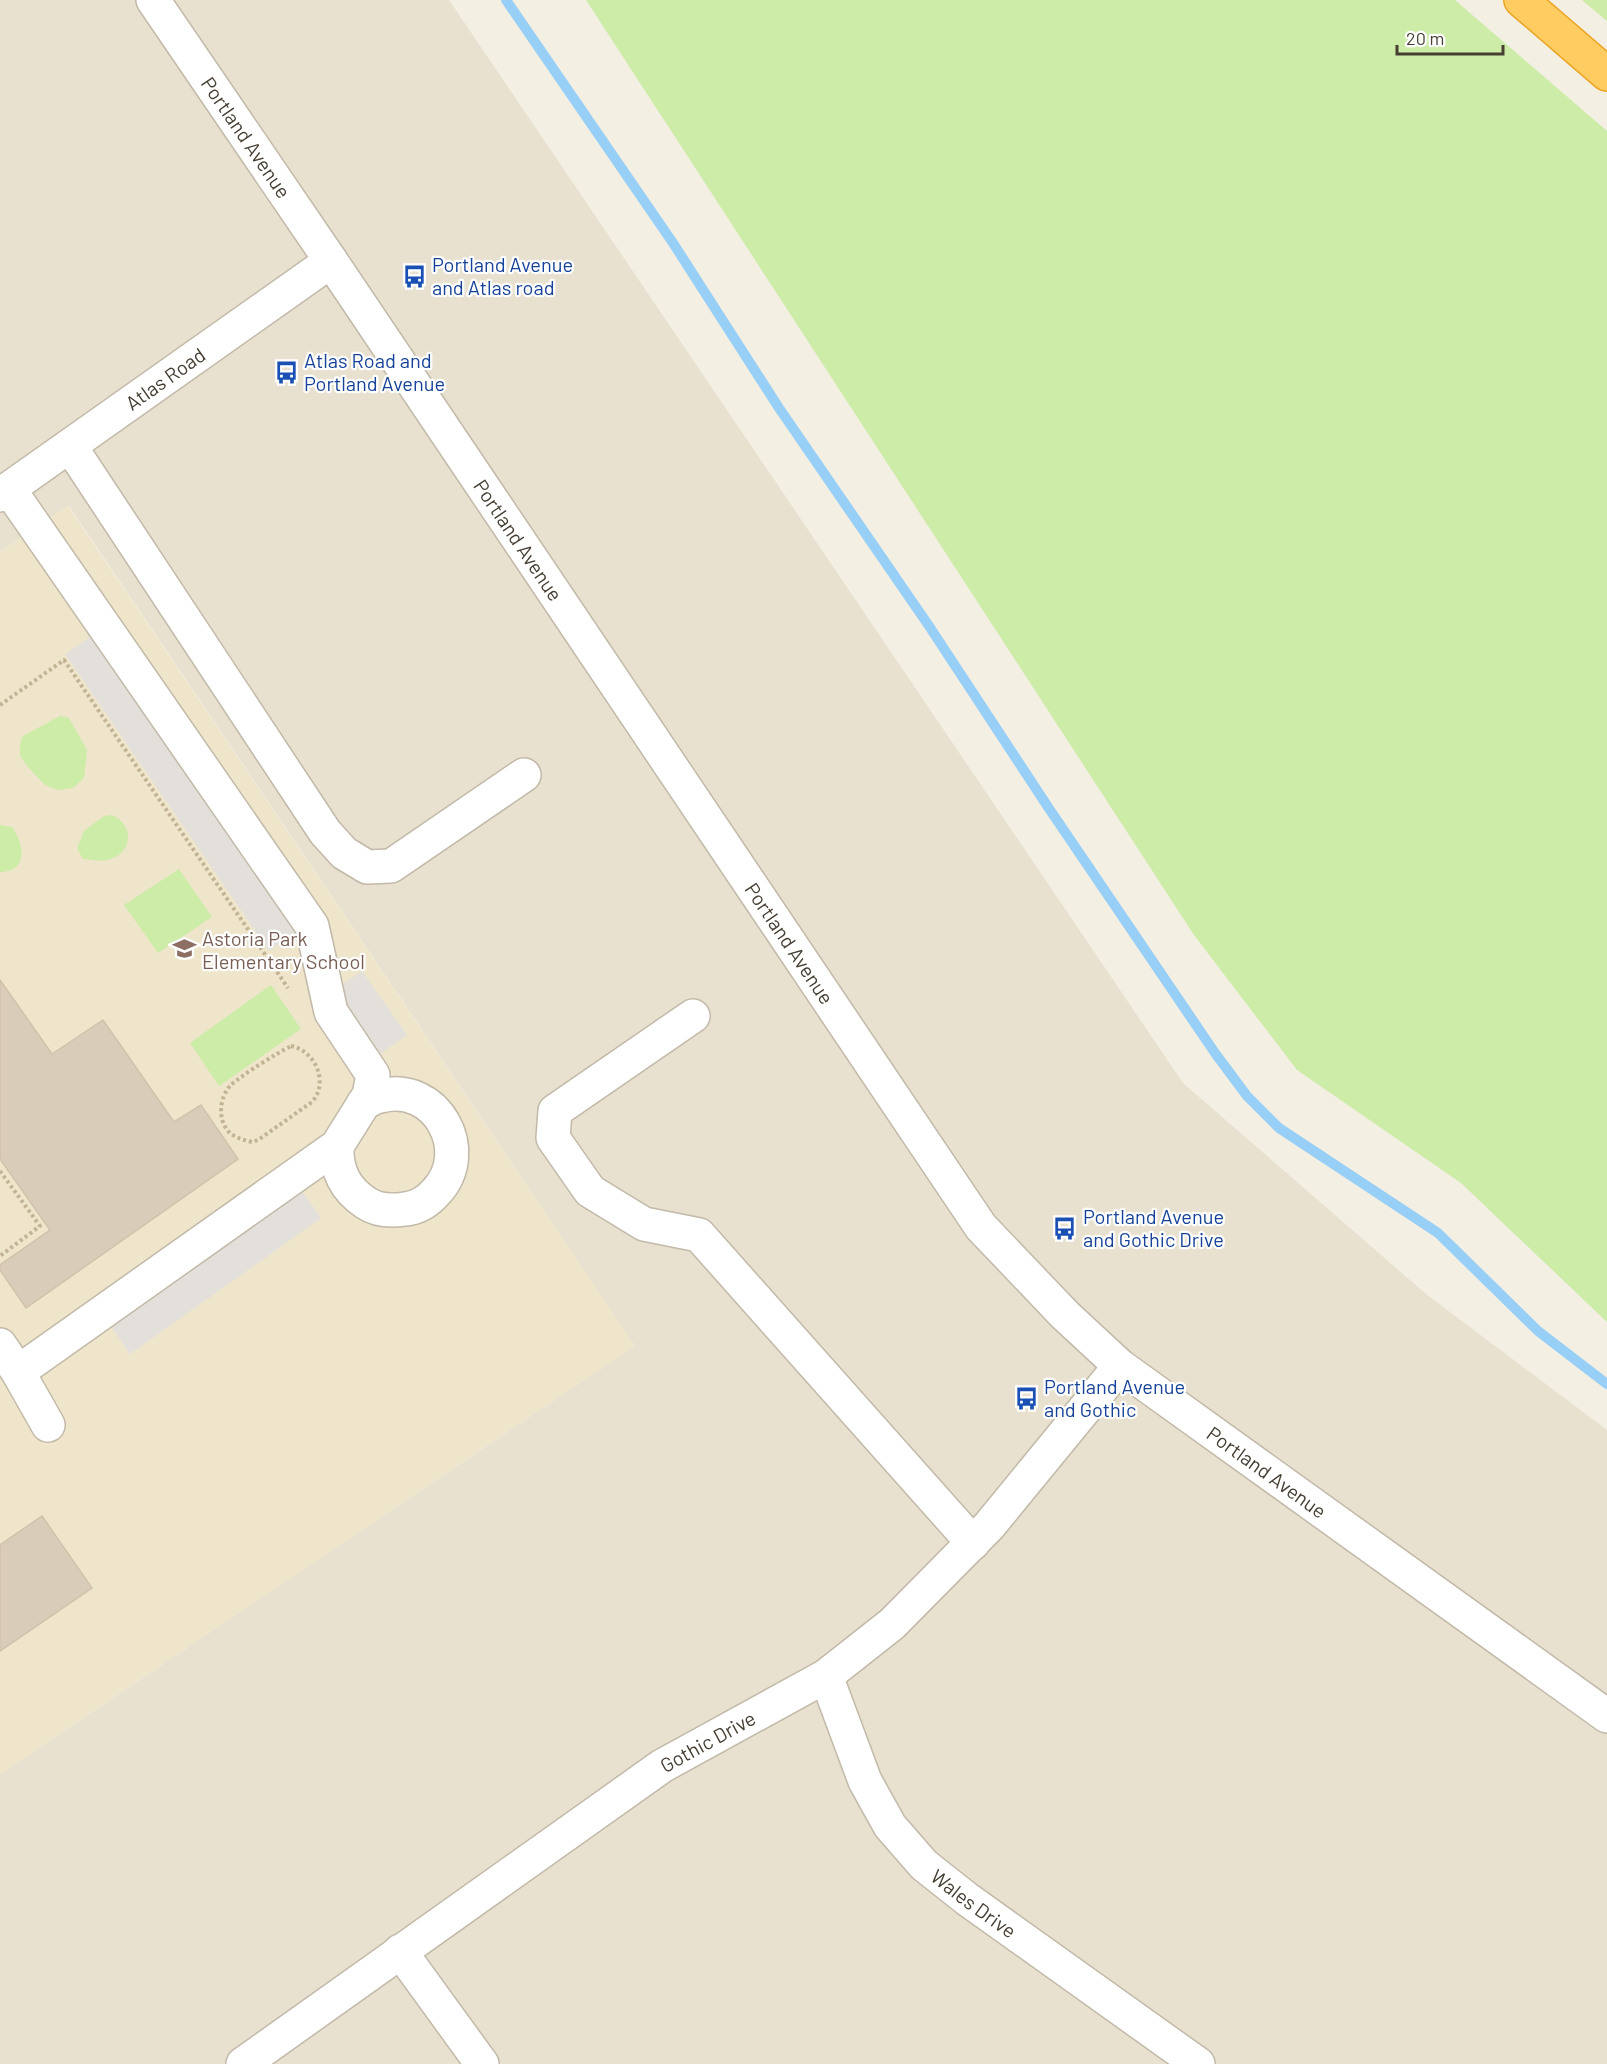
<svg xmlns="http://www.w3.org/2000/svg" width="1607" height="2064" viewBox="0 0 1607 2064" font-family="Barlow,sans-serif">
	<rect width="100%" height="100%" fill="#f3efe3"/>
	<path fill="#e8e1d0" d="M0 0H449L1183 1083 1426 1294 1607 1430V2064H0V1774L635 1346 69 506 0 552Z"/>
	<path fill="#eee5cb" d="M68 506 635 1346 0 1774V552Z"/>
	<path fill="#cceca7" d="M586 0H1455L1607 131V1322L1461 1183 1297 1070 1194 935Z
		M1582 0H1607V21Z
		M60 716 69 718 87 750 86 761 84 778 73 788 58 790 45 785 28 767 20 756V744L23 736Z
		M112 815C135 825 133 855 107 860 100 862 90 859 83 859L77 848 84 831 104 816Z
		M0 825 12 827C24 843 29 872 0 872Z
		M179 869 212 917 158 953 124 905Z
		M271 985 301 1029 219 1086 190 1043Z"/>
	<path fill="#e3e0dc" d="M105 627 309 923 269 951 65 654Z
		M362 971 407 1035 366 1064 327 995Z
		M292 1177 321 1218 130 1354 102 1313Z"/>
	<g fill="none" stroke-linecap="round" stroke-linejoin="round">
		<path stroke="#98cff7" stroke-width="10" d="M506 0 673 243 779 408 929 626 1048 807 1215 1053 1247 1096 1279 1128 1438 1233 1538 1331 1607 1384"/>
	</g>
	<path fill="#d9cdba" stroke="#d1c2aa" stroke-width="1.5" d="M0 980 52 1054 103 1020 174 1122 201 1105 238 1159 26 1308 0 1270V1265L50 1230 0 1159Z
		M42 1516 92 1588 0 1651V1545Z"/>
	<g fill="none" stroke-linecap="round" stroke-linejoin="round">
		<defs>
			<g id="minor">
				<path id="s1" d="M153 0 331 261 981 1227 1065 1315 1120 1366 1607 1716"/>
				<path d="M70 446 325 832 344 853 367 867 391 866 524 775"/>
				<path d="M9 489 312 926 331 1012 373 1075 369 1095 337 1146 18 1372"/>
				<path id="s2" d="M0 495 331 261"/>
				<path d="M693 1016 555 1111 553 1138 590 1191 644 1224 699 1235 973 1543"/>
				<path d="M337 1146C336 1171 345 1189 366 1203 378 1211 392 1211 405 1209 418 1208 428 1201 436 1192 475 1151 436 1081 380 1096 374 1097 368 1101 363 1104"/>
				<path d="M0 1345 18 1372 48 1425"/>
				<path id="s3" d="M826 1676 865 1781 890 1826 924 1865 967 1899 1198 2064"/>
				<path d="M400 1951 482 2064"/>
				<path id="s4" d="M243 2064 662 1766 826 1676 892 1624 989 1526 1120 1366"/>
			</g>
			<path id="highway" d="M1521 0 1607 74"/>
		</defs>
		<use href="#minor" stroke="#c2b9a8" stroke-width="36"/>
		<use href="#highway" stroke="#eca524" stroke-width="36"/>
		<path stroke="#c3b395" stroke-width="4" stroke-dasharray="3 3" stroke-linecap="butt" d="M0 705 64 660 288 988
			M291 1046C316 1051 329 1083 312 1102L258 1140 252 1142C244 1140 236 1138 230 1133 217 1121 219 1097 231 1085 240 1076 279 1052 291 1046Z
			M0 1171 40 1226 0 1256"/>
		<use href="#minor" stroke="#fff" stroke-width="33"/>
		<use href="#highway" stroke="#ffcc62" stroke-width="33"/>
	</g>
	<defs>
		<symbol id="bus-bare" viewBox="-9 -9 18 18"><path d="M-5-6H5V4H4V6H2V4H-2V6H-4V4H-5ZM-3.5-4V0h7V-4ZM-3.5 1.2v1.5H-2V1.2ZM2 1.2v1.5H3.5V1.2Z" fill="#1a4fb4" stroke="#fff" stroke-width="2.5" paint-order="stroke"/></symbol>
		<symbol id="school-bare" viewBox="-9 -9 18 18"><path d="M0-5L7-2L0 1L-7-2ZM-4 1L0 2.5L4 1V4Q0 6-4 4Z" fill="#8d6e63" stroke="#fff" stroke-width="2.5" paint-order="stroke"/></symbol>
	</defs>
	<g fill-rule="evenodd">
		<use href="#bus-bare" x="398" y="260" width="33" height="33"/>
		<use href="#bus-bare" x="270" y="356" width="33" height="33"/>
		<use href="#school-bare" x="168" y="932" width="33" height="33"/>
		<use href="#bus-bare" x="1048" y="1212" width="33" height="33"/>
		<use href="#bus-bare" x="1010" y="1382" width="33" height="33"/>
	</g>
	<g text-anchor="middle" dominant-baseline="central" stroke-width="4.5" stroke-linejoin="round" paint-order="stroke">
		<g font-size="20" fill="#463e33" stroke="#fff">
			<text stroke="none"><textPath href="#s1" startOffset="166">Portland Avenue</textPath></text>
			<text stroke="none"><textPath href="#s2" startOffset="202">Atlas Road</textPath></text>
			<text stroke="none"><textPath href="#s1" startOffset="652">Portland Avenue</textPath></text>
			<text stroke="none"><textPath href="#s1" startOffset="1138">Portland Avenue</textPath></text>
			<text stroke="none"><textPath href="#s1" startOffset="1858">Portland Avenue</textPath></text>
			<text stroke="none"><textPath href="#s4" startOffset="566">Gothic Drive</textPath></text>
			<text stroke="none"><textPath href="#s3" startOffset="278">Wales Drive</textPath></text>
		</g>
		<g font-size="20" fill="#164399" stroke="#fff" text-anchor="start">
			<text x="432" y="264">Portland Avenue<tspan x="432" dy="23">and Atlas road</tspan></text>
			<text x="304" y="360">Atlas Road and<tspan x="304" dy="23">Portland Avenue</tspan></text>
			<text x="1083" y="1216">Portland Avenue<tspan x="1083" dy="23">and Gothic Drive</tspan></text>
			<text x="1044" y="1386">Portland Avenue<tspan x="1044" dy="23">and Gothic</tspan></text>
		</g>
		<g font-size="20" fill="#785e54" stroke="#fff" text-anchor="start">
			<text x="202" y="938">Astoria Park<tspan x="202" dy="23">Elementary School</tspan></text>
		</g>
	</g>
	<path d="M1397 45v9h106v-9" fill="none" stroke="#463e33" stroke-width="3"/>
	<text x="1406" y="45" font-size="18" fill="#463e33" stroke="#ffffff" stroke-width="4.5" paint-order="stroke">20 m</text>
</svg>
